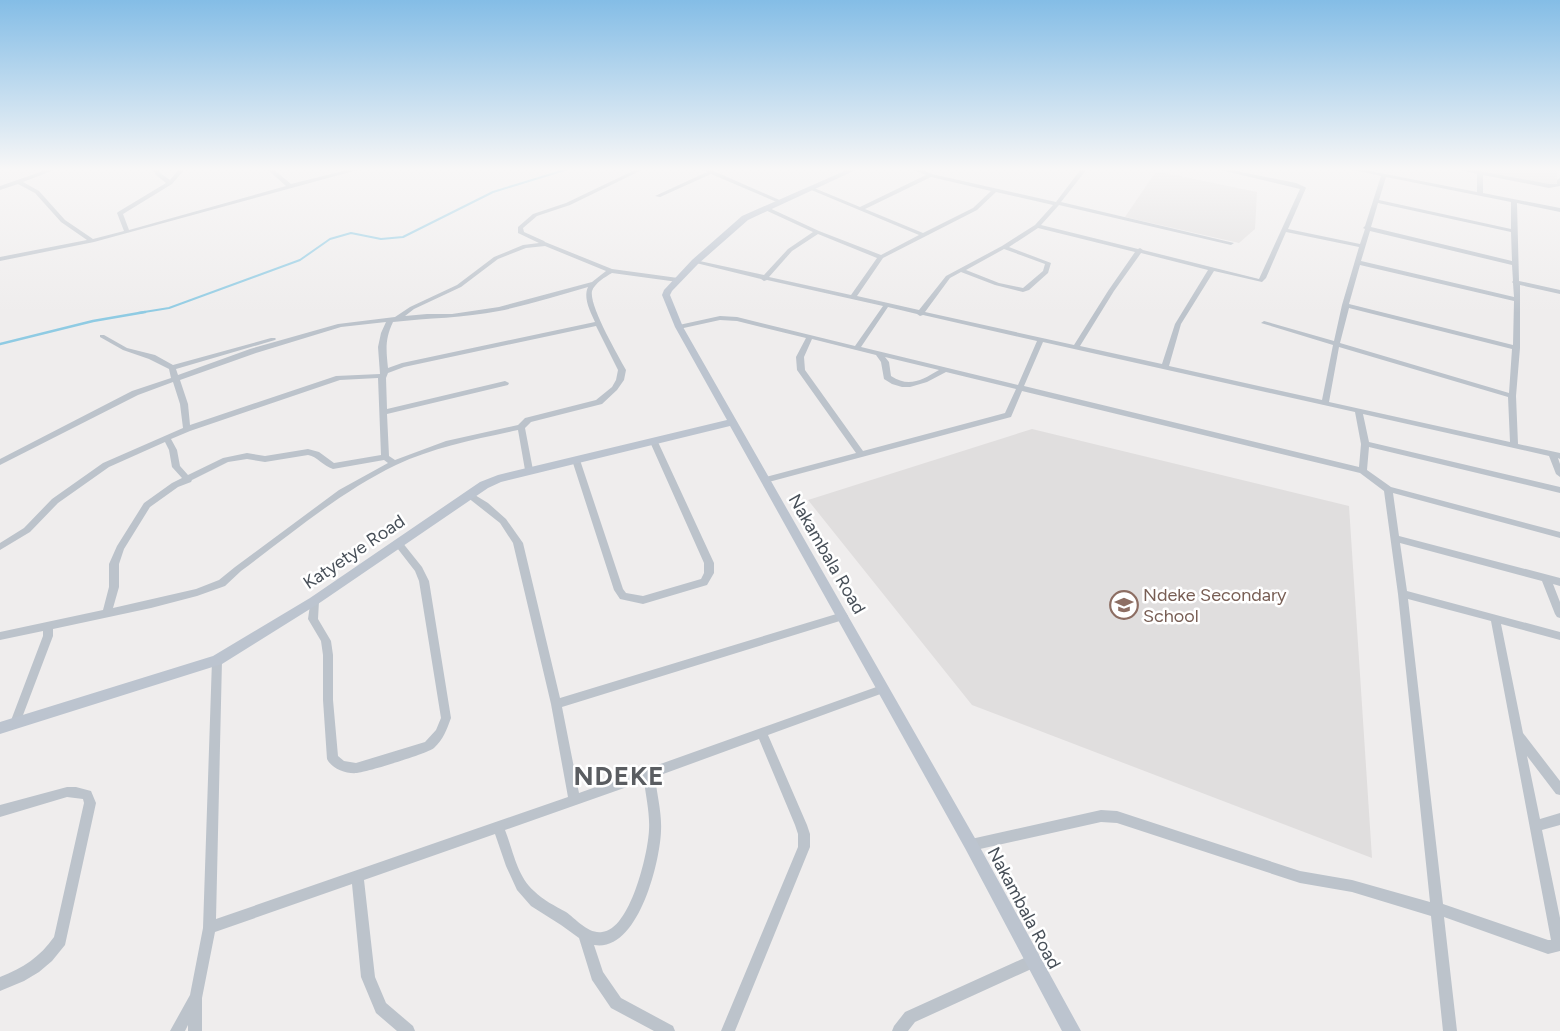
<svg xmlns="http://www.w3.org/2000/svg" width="1560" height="1031" viewBox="0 0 1560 1031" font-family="Figtree,sans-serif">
	<rect width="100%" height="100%" fill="#efeded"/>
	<path fill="#e0dede" d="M1461 169H1556L1558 185H1549Z
		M1156 171 1257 192 1255 229 1239 243 1125 217Z
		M1032 429 1349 506 1372 858 972 705 808 500Z"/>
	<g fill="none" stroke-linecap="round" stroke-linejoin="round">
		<path stroke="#8fcbe3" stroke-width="2" d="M138 313 169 308 300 260 330 239 351 233 381 239 403 237 493 192 568 169"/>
		<path stroke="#8fcbe3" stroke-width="2.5" d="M0 344 93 321 145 312"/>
		<path fill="#bcc3cb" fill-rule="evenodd" d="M49 169H57L23 182 39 191 65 220 93 239 124 231 117 213 118 212 166 183 156 175 152 169H158L160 173 170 180 179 169H185L172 184 123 214 129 230 286 186 267 169H273L291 184 351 169H361L94 242 0 261V257L87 240 61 222 35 193 18 184 0 190V186Z
			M637 169H644L570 205 537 216 523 228 524 232 544 241 545 242 612 269 678 278 681 280 678 282 612 273C605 277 595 283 592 291 589 306 618 355 626 370L624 380 617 390 602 404 531 422 525 428 533 470 532 472 529 473 525 470 518 430C477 439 434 447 396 465 340 492 291 534 241 571L225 586 197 596 151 608 53 629V636L20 723 19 726 15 728 11 726 10 723 43 636V631L0 640V632L103 610 109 587V564L117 546 144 503 172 483 182 478 172 467 169 450 165 442 109 467 58 503 30 532 0 550V543L24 528 52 499 103 463 183 428 180 404 173 382 138 395 0 465V459L132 391 171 378 169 369 149 359 123 350 100 337V335H104L127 348 155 355 173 365 271 338H275L276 339 275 340 176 369 178 375 250 349 338 324 395 317 410 307 457 285 494 257 523 245 539 243 518 233V227L533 214 566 203ZM545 246 606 271 592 282 499 307 452 314H427L405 316 414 309 461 287 498 259 526 248ZM588 287C583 298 590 311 595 322L402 363 388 368C386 349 385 339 393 322 428 318 464 318 499 311 529 305 559 295 588 287ZM386 322 381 333 378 347 380 374 336 376 190 425 188 404 180 380 256 353 341 327ZM596 326 618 370 616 380 612 387 596 400 525 418 518 425 446 441 395 460 389 456 387 414 508 385 509 383 505 381 387 409 386 378 388 373 404 367ZM378 378 381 455 334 463 319 452 308 449 265 456 247 453 223 458 188 475 180 466 177 450 171 439 190 431 340 380ZM308 455C318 457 323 466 333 469L384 460 388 463 339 490 235 567 219 580 196 589 113 608 119 587V564L124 549 150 507 178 487 191 482 192 480 228 462 247 459 265 462Z
			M701 169H709L784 202 779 203 711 174 660 197 655 196 707 172Z
			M911 169H919L932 174 1056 202 1081 169H1087L1061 202 1234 243 1231 245 1059 205 1041 225 1138 249 1140 248 1143 250 1259 279 1300 189 1216 169H1227L1296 183 1305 187 1306 188 1288 229 1360 244 1365 229 1363 228 1365 226 1381 176 1349 169H1360L1477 192V174L1457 169H1469L1549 184H1557V180L1560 178V186L1549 188 1483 175V193L1560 208V212L1517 203 1519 281 1560 290V294L1520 285V348L1516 396 1518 444 1560 453V459L1558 458 1560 464V477L1556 474 1549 456 1363 414 1369 442 1560 487V493L1369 447 1367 470 1391 487 1560 532V538L1393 493 1399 536 1560 578V586L1553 584 1560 602V618L1557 617 1555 614 1542 581 1400 543 1407 591 1560 632V640L1501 624 1523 733 1560 781V795L1556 794 1527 756 1540 819 1560 813V825L1542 830 1560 918V951L1548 954 1444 917 1457 1031H1443L1431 916 1352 892 1300 883 1117 823 1101 822 971 851 967 849 965 845 967 841 971 839 1101 810 1117 811 1300 871 1352 880 1430 902 1398 594 1384 491 1360 473 1022 391 1011 417 765 483 762 482 761 480 762 478 856 453 797 370 796 357 806 338 737 321 720 320 679 329 676 327 679 325 720 316 737 317 855 346 883 306 767 280 764 281 761 279 692 262 695 260 764 275 788 249 813 232 763 209V207L765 206 819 231 881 255 919 235 809 189 814 188 860 207 926 175ZM931 177 991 191 973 208 923 233 865 209ZM1386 177 1511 202V229L1379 200ZM996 192 1053 205 1035 225 1002 246 946 276 919 310 857 296 883 258 977 210ZM1378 203 1511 232 1512 261 1371 227ZM1038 228 1135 252 1108 291 1074 345 925 312 950 278 961 272 995 285 1023 292 1029 290 1048 273 1051 263 1009 247ZM1370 231 1512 265 1513 281 1512 282 1513 283 1514 297 1361 261ZM1286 232 1359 247 1342 305 1334 341 1264 321 1261 323 1333 345 1322 400 1169 366 1181 324 1214 271 1262 282 1266 278ZM818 234 877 258 851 295 769 277 792 251ZM1004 249 1045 264 1043 271 1023 288 999 283 966 270ZM1141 253 1208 270 1175 324 1162 364 1080 346 1114 291ZM1360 265 1514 301 1513 345 1349 304ZM888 307 917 314 920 316 923 315 1037 341 1018 385 861 347ZM1349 308 1512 349 1509 393 1340 343ZM812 339 876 355 881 362 884 379 892 384 902 387H910L927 382 946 372 1016 389 1005 413 863 451 805 370 804 357ZM1043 342 1355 412 1361 444 1359 467 1024 386ZM1339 347 1508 397 1510 442 1329 402ZM885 357 939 370C922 380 909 388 891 376L889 362ZM1408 599 1491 621 1551 940H1548L1443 904Z
			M654 439 658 442 714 563V573L707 585 643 604 620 599 614 590 572 460 576 457 580 460 623 589 626 593 643 596 701 579 704 573V563L650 442Z
			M470 492 488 503 506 519 523 543 560 698 843 612 846 613 848 616 846 619 843 620 562 707 579 793 882 685 886 686 887 689 886 692 768 735 807 825 810 834V847L735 1031H721L798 847V834L795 825 759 739 655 777C657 795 662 813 661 831 660 862 638 953 594 945L603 972 621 998 673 1026 675 1031H654L611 1008 592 980 579 938 561 925 531 906 517 890 506 866 495 834 364 880 375 977 386 1003 413 1026 415 1031H397L376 1013 361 977 352 884 215 932 202 998V1031H188V1025L185 1031H170L190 995 203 928 212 660 213 657 217 656 221 657 222 660 216 919 568 797 551 704 513 543 500 523 467 497 466 495ZM644 781C646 797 650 814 649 830 648 854 630 930 602 932 588 934 576 919 566 912 555 906 543 900 534 891 517 876 513 850 505 830Z
			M399 541 402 542 422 567 429 581 451 718C447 729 443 740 434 748 429 753 367 772 357 773 346 774 332 769 327 759L323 700V655L321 641 308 619 311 598 314 597 317 598 319 601 318 619 331 641 333 655V700L338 756 344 761 356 763 425 742 436 730 441 718 419 581 415 571 394 544 396 542Z
			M67 787H76L91 791 96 803 65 945 52 961 39 972 24 981 0 991V977C23 968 40 957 54 937L84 803 83 799 67 797 0 817V805Z
			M1033 954 1038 956 1040 961 1038 966 915 1022 908 1031H892L894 1026 905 1012Z"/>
		<path fill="#bcc4cf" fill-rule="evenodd" d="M849 169H858L748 220 698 264 672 291 670 295 683 327 976 840 1081 1031H1062L966 850 730 426 501 482 488 488 318 604 222 664 0 734V722L213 656 310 598 480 482 498 475 727 420 675 327 662 295 664 290 692 260 742 216Z"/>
	</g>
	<linearGradient id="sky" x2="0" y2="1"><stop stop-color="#84bde6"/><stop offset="0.54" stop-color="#f8f7f7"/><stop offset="1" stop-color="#f8f7f7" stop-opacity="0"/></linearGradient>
	<rect width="1560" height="313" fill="url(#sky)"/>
	<defs>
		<symbol id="school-ring" viewBox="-11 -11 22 22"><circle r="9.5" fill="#fff" stroke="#8d6e63" stroke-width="1.5"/><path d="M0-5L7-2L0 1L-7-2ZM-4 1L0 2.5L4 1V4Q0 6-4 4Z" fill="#8d6e63"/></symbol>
	</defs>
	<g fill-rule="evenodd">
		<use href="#school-ring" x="1108" y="589" width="32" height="32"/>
	</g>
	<g text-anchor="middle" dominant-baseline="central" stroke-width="5" stroke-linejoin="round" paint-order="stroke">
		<g font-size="18" fill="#474f58" stroke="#fff">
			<text transform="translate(354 552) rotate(-34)">Katyetye Road</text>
			<text transform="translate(827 554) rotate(60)">Nakambala Road</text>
			<text transform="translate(1024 908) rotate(62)">Nakambala Road</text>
		</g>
		<g font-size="18" fill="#785e54" stroke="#fff" text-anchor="start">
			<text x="1143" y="595">Ndeke Secondary<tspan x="1143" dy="21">School</tspan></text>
		</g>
		<g font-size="26" font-weight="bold" letter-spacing="1" fill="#5a5d61" stroke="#fff">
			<text x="619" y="776">NDEKE</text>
		</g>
	</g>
</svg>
